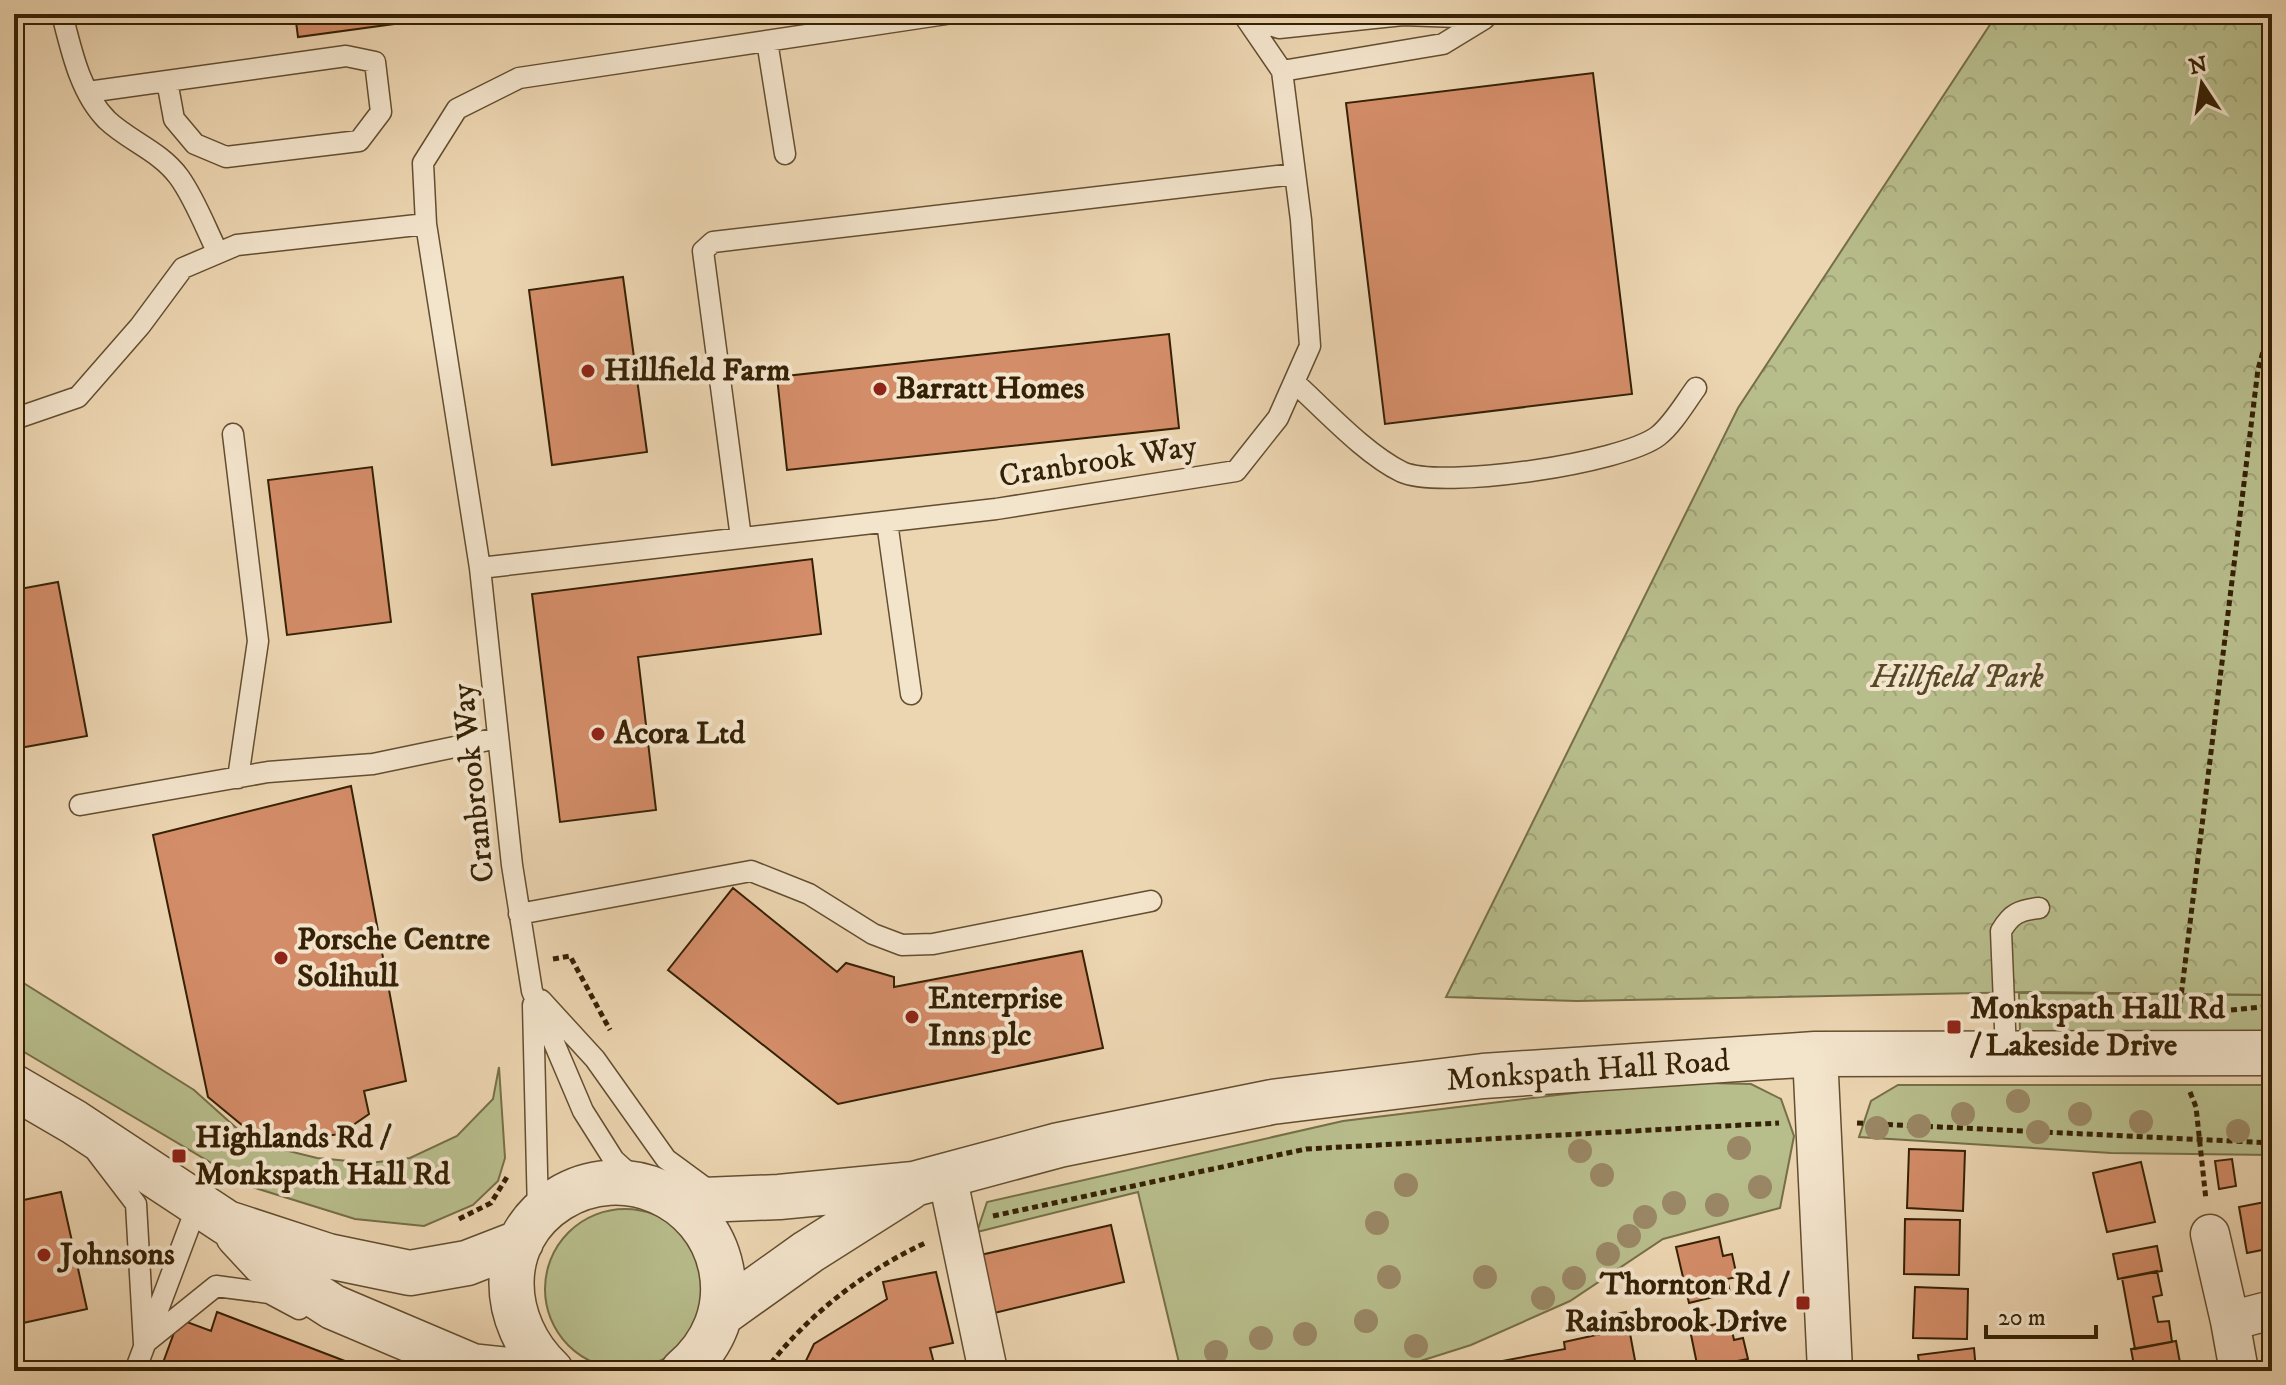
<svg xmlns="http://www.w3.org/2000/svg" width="2286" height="1385" viewBox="0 0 2286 1385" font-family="'IM FELL DW Pica',serif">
	<defs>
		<pattern id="forest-crowns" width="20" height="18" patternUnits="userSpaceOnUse" patternTransform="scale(2)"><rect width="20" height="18" fill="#b8bd8c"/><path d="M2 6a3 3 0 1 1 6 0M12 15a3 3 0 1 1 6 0" fill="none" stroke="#9fa277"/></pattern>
	</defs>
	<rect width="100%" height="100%" fill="#ecd5b1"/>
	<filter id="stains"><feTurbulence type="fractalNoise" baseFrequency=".0025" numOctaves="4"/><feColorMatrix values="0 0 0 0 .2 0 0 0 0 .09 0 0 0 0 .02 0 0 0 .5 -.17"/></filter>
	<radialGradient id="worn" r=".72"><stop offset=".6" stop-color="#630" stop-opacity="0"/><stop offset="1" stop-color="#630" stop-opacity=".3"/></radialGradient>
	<path fill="#b8bd8c" stroke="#766f48" stroke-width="2" d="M14 977 194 1090 252 1142 317 1158 370 1163 410 1158 457 1136 493 1099 499 1067 505 1158 498 1181 473 1205 424 1226 355 1219 252 1187 14 1046Z
		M2019 993 2272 995V1033L2020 1031Z
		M1665 1082 1751 1084 1781 1099 1794 1136 1780 1208 1663 1239 1570 1301 1471 1345 1389 1371H1181L1138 1192 977 1232 987 1202 1343 1121Z
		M1898 1085H2272V1155L2111 1153 1859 1137 1871 1101Z
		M545 1289a80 80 0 1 1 160 0a80 80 0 1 1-160 0Z"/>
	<path fill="url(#forest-crowns)" stroke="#766f48" stroke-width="2" d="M1997 14H2272V554L2265 581 2272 639V995L2030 992 1577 1001 1446 997 1738 408Z"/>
	<path fill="#d48d69" stroke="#352105" stroke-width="2" d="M295 14H468L298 37Z
		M1593 73 1632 394 1385 424 1346 103Z
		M623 277 647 452 552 465 529 290Z
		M1169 334 1179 428 787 470 777 377Z
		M372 467 391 622 287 635 268 480Z
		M812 559 821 634 638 657 656 810 560 822 532 594Z
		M58 582 87 736 14 749V590Z
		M351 786 406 1081 364 1091 369 1114 340 1134 295 1140 254 1135 208 1097 153 835Z
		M733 888 837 972 846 963 894 977V987L1082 951 1103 1048 838 1104 668 970Z
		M1909 1149 1965 1151 1963 1211 1907 1208Z
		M2232 1159 2236 1186 2219 1189 2215 1161Z
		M2141 1162 2155 1222 2107 1232 2093 1173Z
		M61 1192 87 1309 14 1325V1202Z
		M2265 1202 2268 1217 2272 1216V1248L2247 1253 2239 1207Z
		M1905 1219 1960 1220 1959 1275 1904 1274Z
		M1111 1225 1124 1282 990 1314 976 1256Z
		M1719 1237 1723 1256 1732 1254 1737 1277 1727 1279 1730 1293 1689 1303 1676 1247Z
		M2157 1246 2162 1271 2118 1279 2113 1254Z
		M2157 1271 2162 1295 2153 1297 2158 1322 2169 1321 2172 1342 2135 1349 2122 1278Z
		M936 1272 953 1343 930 1348 936 1371H881L874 1363 858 1371H792L798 1362 804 1365 814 1344 887 1299 883 1282Z
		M1915 1287 1968 1289 1967 1339 1913 1338Z
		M217 1312 371 1371H160L179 1319 211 1331Z
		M1626 1312 1637 1371H1499L1497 1362 1565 1349 1564 1342 1610 1332 1607 1316Z
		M1730 1321 1734 1340 1743 1338 1748 1359 1737 1361 1739 1371H1681L1680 1367 1697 1364 1690 1330Z
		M2176 1341 2181 1368 2135 1371 2131 1349Z
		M1974 1348 1976 1371H1920L1918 1355Z"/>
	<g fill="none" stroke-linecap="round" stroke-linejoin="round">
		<defs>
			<path id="service" d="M62 14C71 49 80 93 107 120 129 141 160 151 179 177 195 199 206 229 218 253
				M1247 16 1279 28 1403 15 1485 18V14
				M767 41 785 154
				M1282 71 1443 44 1484 19
				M88 92 346 56 375 62 381 112 359 141 226 157 195 144 174 119 167 81
				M426 224 480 568
				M1294 382C1325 410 1365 454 1402 472 1442 490 1623 463 1658 436 1673 424 1685 403 1696 388
				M14 419 78 397 140 326 183 268 237 245 426 224 423 163 457 109 519 78 946 14
				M233 434 258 641 238 778
				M887 522 911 694
				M741 538 703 251 713 242 1295 174
				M80 805 268 772 373 764 498 738
				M519 914 751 871 809 894 873 934 902 945 933 944 1151 901
				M541 1000 595 1059 666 1159 715 1195
				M533 1005 538 1213
				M2006 1052 2001 931C2011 914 2019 910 2039 908
				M97 1153 136 1204 144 1344
				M635 1179 614 1160 583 1111 532 991 512 865 480 568 996 509 1236 471 1278 418 1310 346 1301 220 1282 71 1243 14
				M144 1344 216 1286 269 1293 299 1309
				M135 1371 197 1206"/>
			<path id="minor" d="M947 1175 988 1371
				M2210 1234 2230 1321
				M2239 1371 2230 1321 2272 1310"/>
			<path id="tertiary" d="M1815 1054 1830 1371
				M14 1087 74 1122 227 1223 328 1256 410 1273 467 1263 521 1242
				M679 1201 779 1197 914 1184 1059 1145 1272 1102 1483 1076 1815 1054 2272 1053
				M238 1235 263 1262 333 1307 472 1366 518 1371
				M721 1314 808 1252 909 1188
				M551 1371C500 1323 494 1240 559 1199 623 1159 706 1196 721 1268 729 1308 714 1345 683 1371"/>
		</defs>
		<use href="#service" stroke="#634e30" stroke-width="23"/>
		<use href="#minor" stroke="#634e30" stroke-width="41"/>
		<use href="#tertiary" stroke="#634e30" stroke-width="47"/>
		<path stroke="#352105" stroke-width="5" stroke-dasharray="6 4" stroke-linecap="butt" d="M553 959 570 956 610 1030
			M2231 1010 2272 1006
			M2179 1013 2258 369 2272 321
			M2190 1092 2196 1107 2206 1200
			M1857 1123 2272 1143
			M993 1216 1306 1149 1779 1123
			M459 1219 491 1203 507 1177
			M765 1371C806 1316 863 1272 925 1243"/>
		<use href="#service" stroke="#f3e4cc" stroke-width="20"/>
		<use href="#minor" stroke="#f3e4cc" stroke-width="38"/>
		<use href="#tertiary" stroke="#f3e4cc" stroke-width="44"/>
	</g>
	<g fill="#9a8765">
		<circle cx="2018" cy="1101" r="12"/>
		<circle cx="1963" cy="1114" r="12"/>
		<circle cx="2080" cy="1114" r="12"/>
		<circle cx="2141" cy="1122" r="12"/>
		<circle cx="1919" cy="1126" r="12"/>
		<circle cx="1877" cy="1128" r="12"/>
		<circle cx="2238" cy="1131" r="12"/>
		<circle cx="2038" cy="1132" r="12"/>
		<circle cx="1739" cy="1148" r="12"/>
		<circle cx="1580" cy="1151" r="12"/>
		<circle cx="1602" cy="1175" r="12"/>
		<circle cx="1406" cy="1185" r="12"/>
		<circle cx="1760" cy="1187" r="12"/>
		<circle cx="1674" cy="1203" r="12"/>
		<circle cx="1717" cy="1205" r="12"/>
		<circle cx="1645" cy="1217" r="12"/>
		<circle cx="1377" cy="1223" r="12"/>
		<circle cx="1629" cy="1236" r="12"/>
		<circle cx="1608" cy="1254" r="12"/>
		<circle cx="1389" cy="1277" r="12"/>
		<circle cx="1485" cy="1277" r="12"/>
		<circle cx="1574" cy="1278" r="12"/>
		<circle cx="1543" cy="1298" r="12"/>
		<circle cx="1366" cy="1321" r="12"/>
		<circle cx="1305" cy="1334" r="12"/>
		<circle cx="1261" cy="1338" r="12"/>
		<circle cx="1416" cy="1346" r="12"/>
		<circle cx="1216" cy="1352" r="12"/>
	</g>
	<g fill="#8f2418" stroke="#f3e4cc" stroke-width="3">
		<circle cx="588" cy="371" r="8"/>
		<circle cx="880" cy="389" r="8"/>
		<circle cx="598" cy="734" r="8"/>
		<circle cx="281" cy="958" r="8"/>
		<circle cx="912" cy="1017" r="8"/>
		<rect x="1946" y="1019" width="16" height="16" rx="4"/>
		<rect x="171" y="1148" width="16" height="16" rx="4"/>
		<circle cx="44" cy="1255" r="8"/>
		<rect x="1795" y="1295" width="16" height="16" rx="4"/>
	</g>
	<g text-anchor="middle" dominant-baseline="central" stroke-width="8" stroke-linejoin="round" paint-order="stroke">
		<g font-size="32" font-weight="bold" fill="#352105" stroke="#f3e4cc" text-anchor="start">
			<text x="604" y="371">Hillfield Farm</text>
			<text x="896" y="389">Barratt Homes</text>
			<text x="614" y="734">Acora Ltd</text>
			<text x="297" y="940">Porsche Centre<tspan x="297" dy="37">Solihull</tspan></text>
			<text x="928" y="999">Enterprise<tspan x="928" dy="37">Inns plc</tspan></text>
			<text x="1970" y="1009">Monkspath Hall Rd<tspan x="1970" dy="37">/ Lakeside Drive</tspan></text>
			<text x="195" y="1138">Highlands Rd /<tspan x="195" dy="37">Monkspath Hall Rd</tspan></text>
			<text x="60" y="1255">Johnsons</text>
			<text x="1787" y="1285" text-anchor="end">Thornton Rd /<tspan x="1787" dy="37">Rainsbrook Drive</tspan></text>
		</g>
		<g font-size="32" fill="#352105" stroke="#f3e4cc">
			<text transform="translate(1098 462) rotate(-9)">Cranbrook Way</text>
			<text transform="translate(474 783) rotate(-96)">Cranbrook Way</text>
			<text transform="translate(1588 1071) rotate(-4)">Monkspath Hall Road</text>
		</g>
		<g font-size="32" font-style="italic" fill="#564827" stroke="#f3e4cc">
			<text x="1957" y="678">Hillfield Park</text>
		</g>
	</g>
	<rect width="2286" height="1385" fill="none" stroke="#ecd5b1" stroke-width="48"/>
	<rect x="16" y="16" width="2254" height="1353" fill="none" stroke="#352105" stroke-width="4"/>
	<rect x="24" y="24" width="2238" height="1337" fill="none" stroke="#352105" stroke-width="2"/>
	<g transform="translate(2202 84) rotate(348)" stroke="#f3e4cc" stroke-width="6" paint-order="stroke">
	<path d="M0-6L14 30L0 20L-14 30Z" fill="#352105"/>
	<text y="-12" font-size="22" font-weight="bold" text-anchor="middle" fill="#352105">N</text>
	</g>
	<path d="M1986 1325v12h110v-12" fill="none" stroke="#352105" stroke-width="4"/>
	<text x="1998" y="1325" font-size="24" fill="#352105" stroke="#f3e4cc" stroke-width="6" paint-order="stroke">20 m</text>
	<rect width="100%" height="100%" filter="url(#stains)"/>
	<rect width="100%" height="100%" fill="url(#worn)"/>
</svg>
